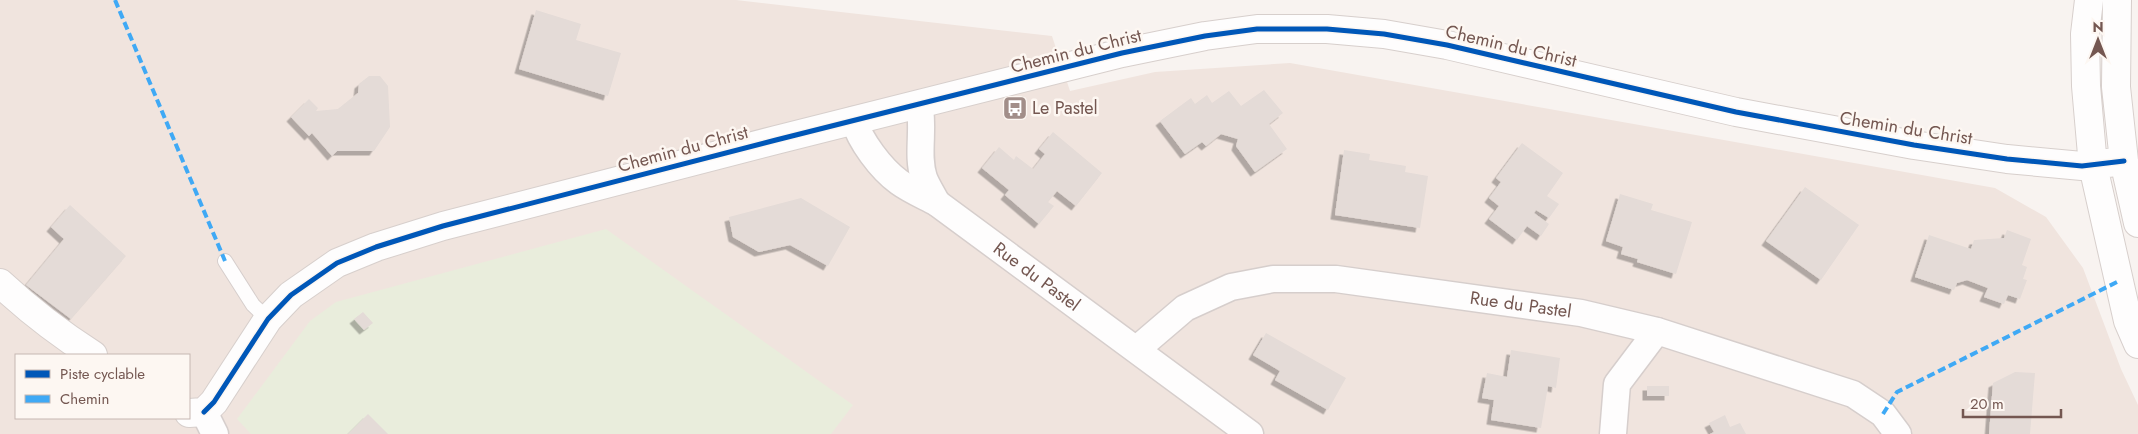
<svg xmlns="http://www.w3.org/2000/svg" width="2138" height="434" viewBox="0 0 2138 434" font-family="Jost,sans-serif">
	<defs>
		<filter id="shadow"><feDropShadow dx="-4.5" dy="4.5" stdDeviation="0" flood-color="#0004"/></filter>
	</defs>
	<rect width="100%" height="100%" fill="#f8f3f0"/>
	<path fill="#f0e4de" fill-rule="evenodd" d="M0 0H736L1052 36 1070 91 1155 72 1290 63 1995 188 2046 217 2083 268 2121 369 2138 405V434H0ZM16 355H189V418H16Z"/>
	<path fill="#e9eddc" d="M606 229 853 405 831 434H251L237 419 310 321 336 302Z"/>
	<path fill="#e4dbd7" filter="url(#shadow)" d="M536 10 581 24 576 40 621 53 608 96 519 69Z
		M369 76H380L388 86 390 127 374 151H337L332 156 312 133 309 136 291 117 309 99 318 108 316 111 338 109 358 93 359 84Z
		M1264 90 1283 113 1269 124 1287 149 1255 172 1236 146 1238 139 1221 134 1206 146 1202 142 1185 154 1160 121 1191 98 1195 104 1207 95 1212 103 1229 91 1241 106Z
		M1053 132 1102 173 1076 206 1057 191 1048 202 1054 206 1039 224 1005 195 1009 190 982 168 999 147 1014 160 1016 156 1033 169 1045 154 1039 149Z
		M1522 143 1563 173 1547 196 1559 204 1549 218 1536 210 1534 213 1549 224 1541 236 1527 226 1517 240 1489 219 1499 206 1489 198 1501 182 1496 178Z
		M1344 150 1370 154 1369 160 1406 166 1405 172 1428 176 1420 228 1335 215Z
		M1805 187 1859 225 1821 280 1766 241Z
		M1620 194 1653 204 1651 210 1692 222 1676 274 1637 262 1638 259 1621 254 1623 247 1606 241Z
		M801 198 850 227 828 266 790 245 759 252 733 237 729 217Z
		M70 205 126 256 71 319 26 285 64 239 51 227Z
		M2007 230 2031 239 2022 265 2027 267 2023 279 2027 280 2020 299 2008 295 2004 304 1984 297 1988 288 1967 280 1957 283 1954 290 1915 277 1929 235 1971 249 1974 240 2004 238Z
		M363 312 373 323 364 330 354 319Z
		M1266 333 1346 378 1328 410 1275 380 1280 371 1253 355Z
		M1511 350 1560 358 1556 388 1548 386 1541 428 1491 420 1494 400 1482 398 1487 373 1507 377Z
		M2015 372 2035 373 2030 434H1989L1993 383Z
		M1647 386H1669V396H1647Z
		M368 414 388 434H348Z
		M1725 415 1730 427 1740 423 1746 434H1710L1714 432 1709 423Z"/>
	<g fill="none" stroke-linecap="round" stroke-linejoin="round">
		<defs>
			<path id="lane" d="M225 261 253 305 268 319"/>
			<g id="street">
				<path d="M919 104C925 128 916 154 924 178 927 186 933 195 937 203"/>
				<path id="s1" d="M854 120C860 141 881 169 899 182 910 190 924 196 937 203L1250 434"/>
				<path id="s2" d="M1137 349 1185 308 1231 287 1273 279H1336L1581 313 1657 331 1853 394 1883 414 1898 434"/>
				<path d="M204 412 215 434"/>
				<path d="M1613 434 1617 384 1657 331"/>
			</g>
			<path id="secondary" d="M2089 0 2085 34 2086 86 2093 166 2128 321 2138 344
				M2117 0 2116 87 2124 161 2138 223
				M0 283C29 310 60 334 93 355
				M189 413 204 412 214 402 268 319 291 295 337 263 376 247 443 226 776 140 1122 53 1205 36 1257 29H1327L1384 34 1447 45 1736 112 1914 145 2007 159 2082 166 2124 161"/>
		</defs>
		<use href="#lane" stroke="#d6cecc" stroke-width="16"/>
		<use href="#street" stroke="#d6cecc" stroke-width="29"/>
		<use href="#secondary" stroke="#d7cfcc" stroke-width="30"/>
		<use href="#lane" stroke="#fefdfd" stroke-width="14"/>
		<use href="#street" stroke="#fefdfd" stroke-width="26"/>
		<use href="#secondary" stroke="#fefdfd" stroke-width="28"/>
		<path stroke="#3fa9f5" stroke-width="4" stroke-dasharray="8 4" stroke-linecap="butt" d="M115 0 225 261
			M1883 414 1897 392 2119 281"/>
		<defs>
			<path id="cycleway" d="M204 412 214 402 268 319 291 295 337 263 376 247 443 226 776 140 1122 53 1205 36 1257 29H1327L1384 34 1447 45 1736 112 1914 145 2007 159 2082 166 2124 161"/>
		</defs>
		<use href="#cycleway" stroke="#fdf7f2" stroke-width="8"/>
		<use href="#cycleway" stroke="#0057b8" stroke-width="5"/>
	</g>
	<defs>
		<symbol id="bus-square" viewBox="-11 -11 22 22"><rect x="-9" y="-9" width="18" height="18" rx="4" fill="#a28e89" stroke="#fdf7f2"/><path d="M-5-6H5V4H4V6H2V4H-2V6H-4V4H-5ZM-3.5-4V0h7V-4ZM-3.5 1.2v1.5H-2V1.2ZM2 1.2v1.5H3.5V1.2Z" fill="#fff"/></symbol>
	</defs>
	<g fill-rule="evenodd">
		<use href="#bus-square" x="1001" y="94" width="28" height="28"/>
	</g>
	<g text-anchor="middle" dominant-baseline="central" stroke-width="5" stroke-linejoin="round" paint-order="stroke">
		<g font-size="18" fill="#745751" stroke="#fdf7f2">
			<text transform="translate(1511 46) rotate(13)">Chemin du Christ</text>
			<text transform="translate(1076 51) rotate(-14)">Chemin du Christ</text>
			<text transform="translate(1906 128) rotate(9)">Chemin du Christ</text>
			<text transform="translate(683 149) rotate(-15)">Chemin du Christ</text>
			<text stroke="none"><textPath href="#s1" startOffset="245">Rue du Pastel</textPath></text>
			<text stroke="none"><textPath href="#s2" startOffset="406">Rue du Pastel</textPath></text>
		</g>
		<g font-size="18" fill="#745751" stroke="#fdf7f2" text-anchor="start">
			<text x="1032" y="108">Le Pastel</text>
		</g>
	</g>
	<rect x="15" y="354" width="175" height="65" fill="#fdf7f2" stroke="#c6b7b2"/>
	<rect x="25" y="370" width="25" height="8" fill="#0057b8" stroke="#c6b7b2"/>
	<text x="60" y="379" font-size="15" fill="#745751">Piste cyclable</text>
	<rect x="25" y="395" width="25" height="8" fill="#3fa9f5" stroke="#c6b7b2"/>
	<text x="60" y="404" font-size="15" fill="#745751">Chemin</text>
	<g transform="translate(2098 40)" stroke="#fdf7f2" stroke-width="4" paint-order="stroke">
	<path d="M0-4L9 19L0 12L-9 19Z" fill="#745751"/>
	<text y="-8" font-size="14" font-weight="bold" text-anchor="middle" fill="#745751">N</text>
	</g>
	<path d="M1963 409v8h98v-8" fill="none" stroke="#745751" stroke-width="2.5"/>
	<text x="1970" y="409" font-size="15" fill="#745751" stroke="#fdf7f2" stroke-width="4" paint-order="stroke">20 m</text>
</svg>
